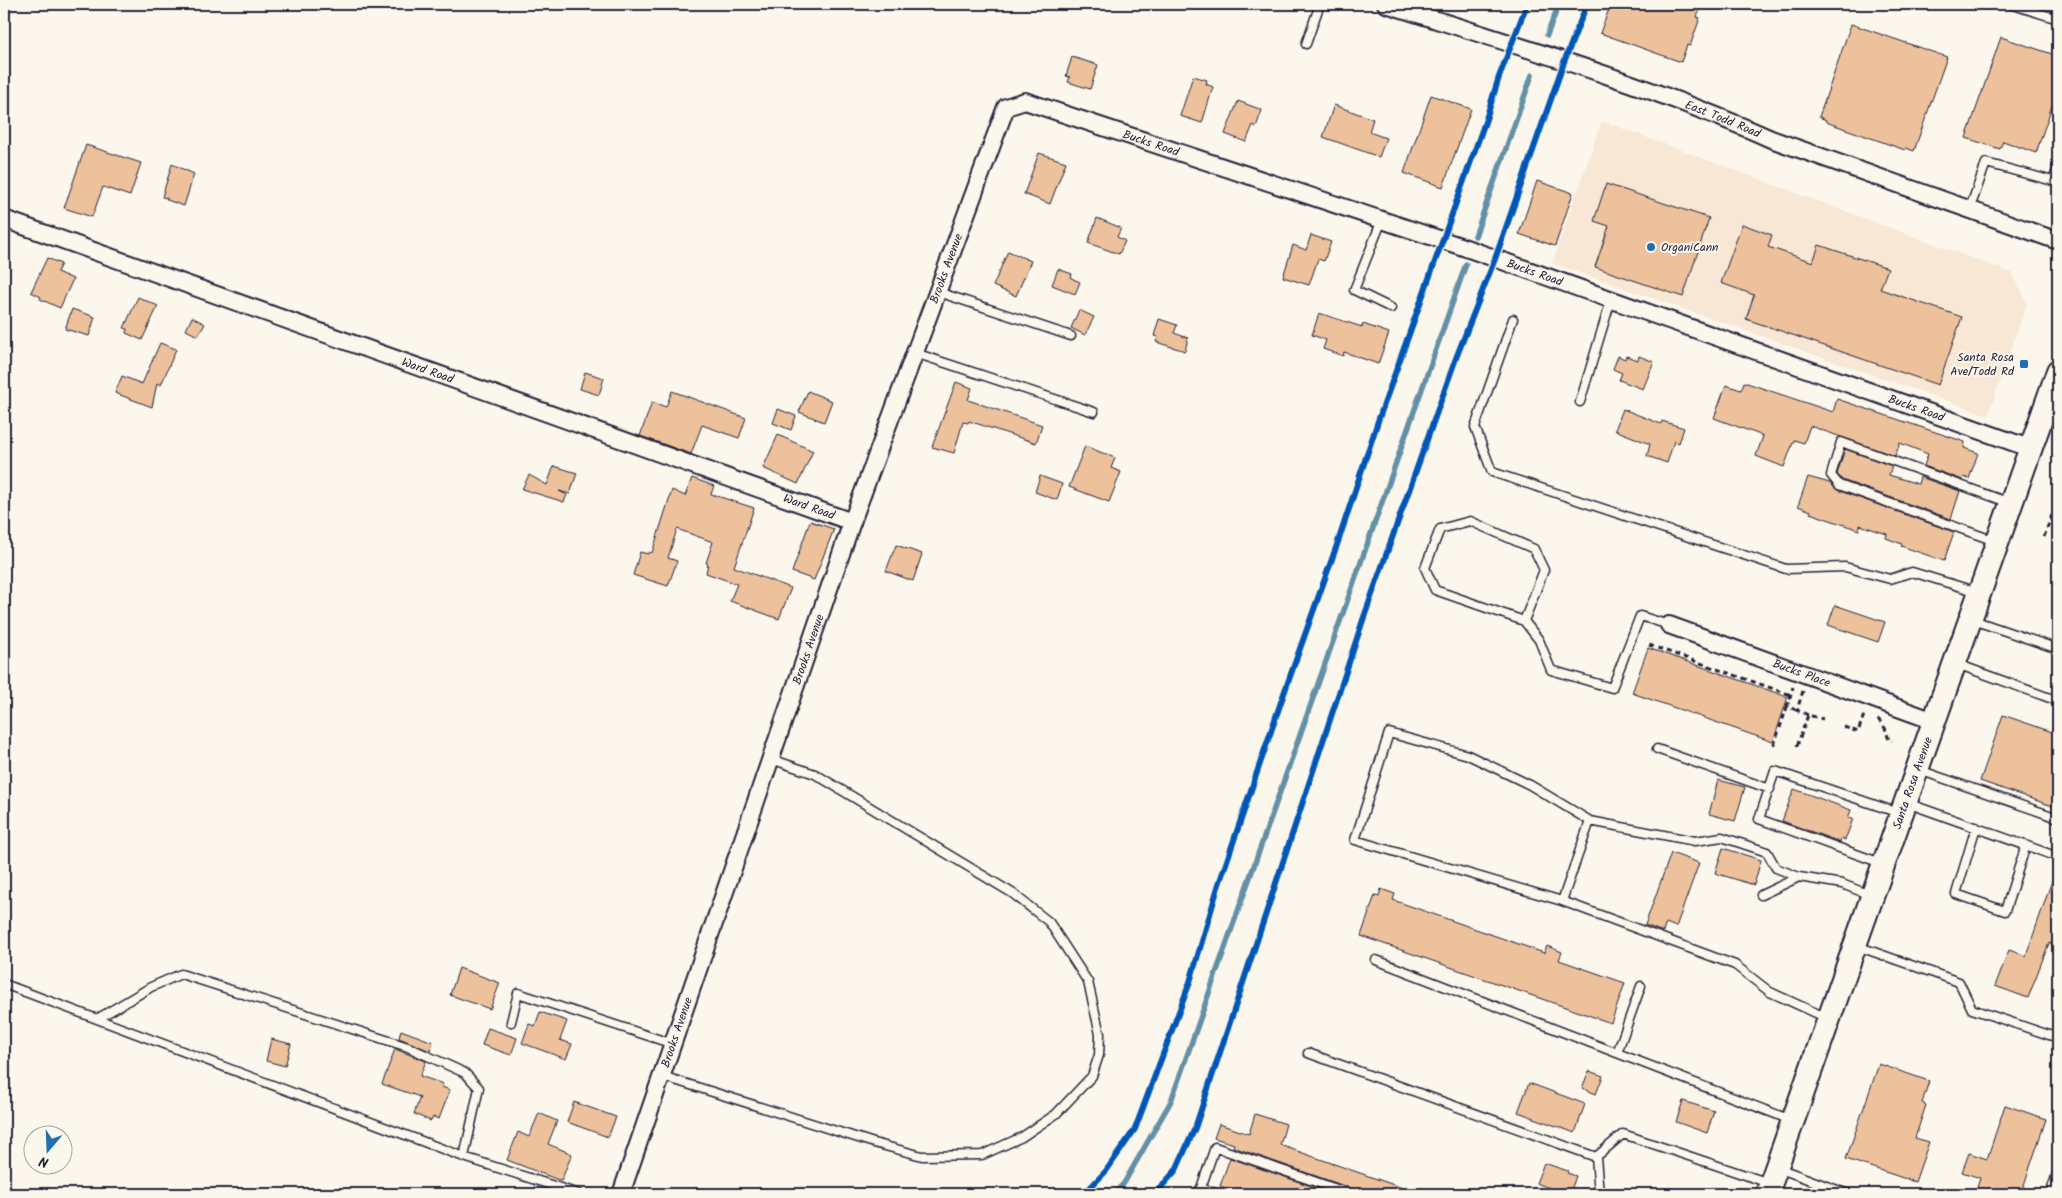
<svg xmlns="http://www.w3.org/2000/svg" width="2062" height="1198" viewBox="0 0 2062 1198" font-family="Kalam,sans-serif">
	<rect width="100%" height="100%" fill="#fbf7ec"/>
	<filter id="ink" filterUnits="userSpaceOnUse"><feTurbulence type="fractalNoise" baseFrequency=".02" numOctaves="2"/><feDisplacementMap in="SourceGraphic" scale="10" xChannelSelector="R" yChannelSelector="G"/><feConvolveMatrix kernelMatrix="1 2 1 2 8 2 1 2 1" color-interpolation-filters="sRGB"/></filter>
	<g filter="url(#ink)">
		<path fill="#f7e7d4" d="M1602 121 2012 273 2027 303 1988 415 1552 263Z"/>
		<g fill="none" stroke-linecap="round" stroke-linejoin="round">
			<path stroke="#6390a7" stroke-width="5.5" d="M1547 35 1559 4
				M1475 236 1532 75
				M1114 1194 1124 1183 1171 1101 1466 264"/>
		</g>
		<path fill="#edc19c" stroke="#22223b" d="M1611 4H1702L1697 17 1700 18 1690 46 1687 45 1681 62 1600 33Z
			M1851 24 1947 57 1914 151 1906 148 1905 150 1826 122V120L1819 117Z
			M2001 37 2058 56V88L2036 153 2003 141 2000 149 1966 138Z
			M1072 57 1098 65 1090 89 1068 82 1070 77 1066 76Z
			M1193 76 1207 80 1206 84 1213 87 1202 123 1180 116Z
			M1431 95 1471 109 1443 187 1404 173Z
			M1238 101 1262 110 1256 127 1253 125 1246 142 1225 134Z
			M1334 105 1373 119 1369 132 1386 138 1379 157 1323 137Z
			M86 145 141 163 130 196 103 187 92 217 64 208Z
			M1039 153 1066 162 1050 204 1024 194Z
			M172 164 194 174 184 206 167 200V198L162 197Z
			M1537 181 1573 193 1555 246 1519 234Z
			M1606 184 1709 218 1683 297 1595 267 1609 226 1594 221Z
			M1097 218 1121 228 1117 237 1125 241 1119 254 1088 243Z
			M1742 224 1772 235 1768 247 1813 262 1819 245 1888 268 1880 289 1962 317 1938 385 1746 319 1754 295 1721 283Z
			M1311 235 1331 242 1324 261 1318 259 1309 285 1283 277 1293 245 1306 250Z
			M1008 251 1031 261 1016 296 993 286Z
			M47 258 61 264 57 272 73 279 60 308 40 299 41 297 31 292Z
			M1058 269 1072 274 1071 278 1080 282 1075 294 1052 285Z
			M138 297 158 306 142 340 126 333 127 329 124 328Z
			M72 309 95 317 89 336 65 329Z
			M1079 310 1094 317 1085 335 1071 328Z
			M1319 313 1362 327 1363 324 1389 333 1378 364 1344 352 1343 356 1323 349 1326 340 1312 335Z
			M192 317 205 324 198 336 186 330Z
			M1159 319 1177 325 1174 333 1188 338 1185 351 1156 342 1158 337 1154 336Z
			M160 343 176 349 161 385 157 383 152 407 115 393 122 376 142 384Z
			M1618 356 1625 359 1626 356 1638 360 1639 356 1654 362 1643 389 1619 380 1622 373 1613 369Z
			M585 372 604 378 599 395 580 389Z
			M956 382 972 388 968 400 1042 425 1036 443 969 421 968 423 963 422 954 453 932 447Z
			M1744 382 1833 412 1837 399 1965 442 1964 448 1978 453 1969 479 1964 477 1963 480 1924 466 1928 454 1900 443 1895 456 1810 426 1804 443 1794 440 1784 467 1756 456 1763 436 1714 418 1726 385 1741 390Z
			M672 391 746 418 739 438 702 425 691 454 640 436 652 402 666 407Z
			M808 391 832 401 824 422 799 412Z
			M778 409 796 416 791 430 773 423Z
			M1623 409 1661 424 1662 421 1684 428 1679 443 1674 441 1667 463 1647 456 1650 444 1615 430Z
			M778 435 813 451 798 484 763 468Z
			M1085 446 1115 458 1111 468 1121 472 1109 502 1069 487Z
			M1845 449 1892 466 1889 475 1918 484 1920 477 1960 491 1951 519 1842 480 1837 474Z
			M554 466 577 473 570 494 559 491 567 495 564 502 522 489 529 475 547 485Z
			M1040 476 1062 484 1057 500 1035 492Z
			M1808 477 1830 483 1837 490 1954 532 1944 561 1901 546 1902 544 1886 538 1887 534 1860 525 1859 530 1810 513 1811 511 1798 506Z
			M692 478 714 486 711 494 754 508 734 567 791 588 779 619 730 601 737 584 706 573 708 564 706 563 713 542 677 529 668 558 677 561 668 586 633 575 640 552 648 554 649 552 652 553 672 490 685 496Z
			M810 521 834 529 814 580 792 572Z
			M896 545 922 554 913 581 886 571Z
			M1835 605 1885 622 1878 642 1828 625Z
			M1648 648 1788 697 1773 742 1632 693Z
			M2003 715 2058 734V808L1980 781Z
			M1718 780 1745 787 1735 821 1709 814Z
			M1794 789 1851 810 1848 818 1853 819 1845 840 1841 838 1840 842 1782 821Z
			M1723 848 1761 860 1754 885 1715 873Z
			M1671 853 1699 863 1676 927 1666 923 1663 932 1645 925Z
			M2056 869 2058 870V947L2049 943 2028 998 1995 986 2009 950 2026 956Z
			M1381 889 1395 894 1393 900 1544 953 1547 946 1562 952 1559 960 1625 983 1611 1023 1361 936 1375 895 1379 896Z
			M459 968 500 983 490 1009 450 995Z
			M540 1012 567 1021 560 1040 572 1044 566 1059 522 1043 529 1024 535 1026Z
			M488 1028 517 1038 511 1055 482 1045Z
			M401 1030 433 1042 430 1051 399 1038Z
			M271 1039 291 1044 285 1066 266 1061Z
			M395 1049 426 1061 420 1076 443 1084 442 1087 450 1090 439 1119 433 1117 431 1121 414 1114 420 1097 382 1084Z
			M1879 1064 1929 1081 1922 1103 1926 1105 1915 1138 1929 1142 1915 1182 1846 1159Z
			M1589 1071 1603 1076 1596 1094 1582 1088Z
			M1529 1083 1585 1104 1575 1133 1518 1112Z
			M1683 1101 1714 1111 1707 1133 1676 1122Z
			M574 1102 616 1117 608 1137 567 1122Z
			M2005 1105 2046 1119 2021 1194H1975L1980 1178 1962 1172 1969 1153 1987 1159Z
			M539 1113 557 1121 548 1144 572 1154 561 1181 507 1160 518 1132 529 1137Z
			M1255 1114 1286 1124 1280 1145 1414 1192V1194H1356L1353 1189 1233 1147 1234 1144 1214 1138 1219 1124 1249 1134Z
			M1230 1158 1334 1194H1243L1220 1186Z
			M1544 1163 1568 1171 1567 1173 1576 1176 1570 1193 1555 1190 1536 1183Z"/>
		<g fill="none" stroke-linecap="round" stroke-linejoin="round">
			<defs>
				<path id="lane" d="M2010 4 2058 19
					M1306 44 1320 4
					M1970 208 1986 163 2053 181 2058 167
					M1382 220 1354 290 1391 308
					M938 292 1071 336
					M1513 319 1475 427 1492 472 1786 569 1845 567 1890 579 1912 572 1978 592
					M915 353 1094 412
					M1580 402 1611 300
					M1995 541 1839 485 1831 475 1841 442 2010 503
					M1973 620 2058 649
					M1524 621 1544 570 1534 549 1470 521 1440 529 1425 568 1435 590 1524 621 1539 640 1551 670 1612 688 1640 616 1669 625
					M1957 664 2058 701
					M1657 749 1770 789
					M1919 770 2058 818
					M1907 803 2058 857
					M1590 821 1695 841 1722 837 1767 852 1776 868 1799 877 1842 884 1870 895
					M1976 827 1956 894 2005 911 2026 845
					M1881 863 1759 819 1775 771 1899 813
					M1761 895 1799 877
					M1562 901 1590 821 1530 785 1468 755 1389 733 1355 840 1562 901 1735 965 1770 992 1827 1018
					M1857 946 1959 982 1972 1009 2058 1038
					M1376 960 1617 1053
					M4 984 464 1157 579 1194
					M1641 986 1617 1053 1791 1120
					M97 1019 151 987 181 974 408 1047 465 1073 479 1088 464 1157
					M511 1022 518 993 673 1044
					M1308 1053 1596 1157 1623 1134 1769 1183
					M662 1076 874 1143 922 1156 982 1155 1022 1137 1056 1114 1092 1076 1099 1055 1100 1034 1088 982 1049 922 1012 893 815 774 771 759
					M1596 1157 1599 1194
					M1778 1168 1848 1194
					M1201 1188 1218 1194
					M1196 1194 1201 1188 1215 1147 1351 1194
					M2050 1194 2058 1171"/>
				<g id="street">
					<path id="s1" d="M1386 4C1515 45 1647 84 1771 139L2058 241"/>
					<path id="s2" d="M4 219 852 522"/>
					<path id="s3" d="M1669 625 1934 721"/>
					<path id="s4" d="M621 1194 852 522 1006 107 1025 101 1466 248 2032 449"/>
				</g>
				<g id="secondary">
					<path id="s5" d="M1767 1194 2058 371"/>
				</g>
			</defs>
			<use href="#lane" stroke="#22223b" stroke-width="11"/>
			<use href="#street" stroke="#22223b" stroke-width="20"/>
			<use href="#secondary" stroke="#22223b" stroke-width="26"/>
			<path stroke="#22223b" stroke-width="3" stroke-dasharray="5 4" stroke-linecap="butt" d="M2044 537 2058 498
				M1649 645 1791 695
				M1803 691 1797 710 1808 715
				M1787 707 1793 687
				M1878 719 1885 728 1889 740 1892 741
				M1844 727 1858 732 1865 712
				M1774 745 1787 707 1797 710
				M1797 746 1808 715 1823 719"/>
			<use href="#lane" stroke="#fbf7ec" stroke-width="8"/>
			<use href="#street" stroke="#fbf7ec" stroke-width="16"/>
			<use href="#secondary" stroke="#fbf7ec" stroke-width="22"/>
			<defs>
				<path id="cycleway" d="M1084 1194 1106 1171 1135 1129 1190 982 1218 887 1282 699 1338 542 1378 421 1486 119 1499 77 1527 4
					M1155 1194 1176 1170 1195 1128 1363 620 1456 358 1495 259 1564 62 1587 4"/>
			</defs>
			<use href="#cycleway" stroke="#fbf7ec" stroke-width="9"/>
			<use href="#cycleway" stroke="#0057b8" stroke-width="6"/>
		</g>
	</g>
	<g fill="#1f6fb2" stroke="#fbf7ec" stroke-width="2">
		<circle cx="1651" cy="247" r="5"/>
		<rect x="2019" y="359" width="10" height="10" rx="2.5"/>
	</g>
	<g text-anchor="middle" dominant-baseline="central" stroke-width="4" stroke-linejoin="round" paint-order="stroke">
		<g font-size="12" fill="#22223b" stroke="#fbf7ec">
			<text stroke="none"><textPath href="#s1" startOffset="356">East Todd Road</textPath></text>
			<text stroke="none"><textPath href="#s4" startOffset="1306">Bucks Road</textPath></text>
			<text stroke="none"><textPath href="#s4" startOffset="981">Brooks Avenue</textPath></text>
			<text stroke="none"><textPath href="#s4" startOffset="1711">Bucks Road</textPath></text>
			<text stroke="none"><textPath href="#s2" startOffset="450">Ward Road</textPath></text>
			<text stroke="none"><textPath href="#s4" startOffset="2116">Bucks Road</textPath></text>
			<text stroke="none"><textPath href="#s2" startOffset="855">Ward Road</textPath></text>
			<text stroke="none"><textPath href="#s4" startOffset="576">Brooks Avenue</textPath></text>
			<text stroke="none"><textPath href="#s3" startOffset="141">Bucks Place</textPath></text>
			<text stroke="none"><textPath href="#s5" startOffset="436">Santa Rosa Avenue</textPath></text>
			<text stroke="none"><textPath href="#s4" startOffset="171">Brooks Avenue</textPath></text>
		</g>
		<g font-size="12" fill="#22223b" stroke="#fbf7ec" text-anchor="start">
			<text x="1661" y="247">OrganiCann</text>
			<text x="2014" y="357" text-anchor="end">Santa Rosa<tspan x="2014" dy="14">Ave/Todd Rd</tspan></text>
		</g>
	</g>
	<rect width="2062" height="1198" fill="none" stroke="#fbf7ec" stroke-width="20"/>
	<rect x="10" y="10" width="2042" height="1178" fill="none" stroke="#22223b" stroke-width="2" filter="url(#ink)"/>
	<g transform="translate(48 1150) rotate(199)"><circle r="24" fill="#fbf7ec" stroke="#a4a2a5"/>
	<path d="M0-4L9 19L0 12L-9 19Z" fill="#1f6fb2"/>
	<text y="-8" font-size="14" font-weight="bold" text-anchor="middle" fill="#22223b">N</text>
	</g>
</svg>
